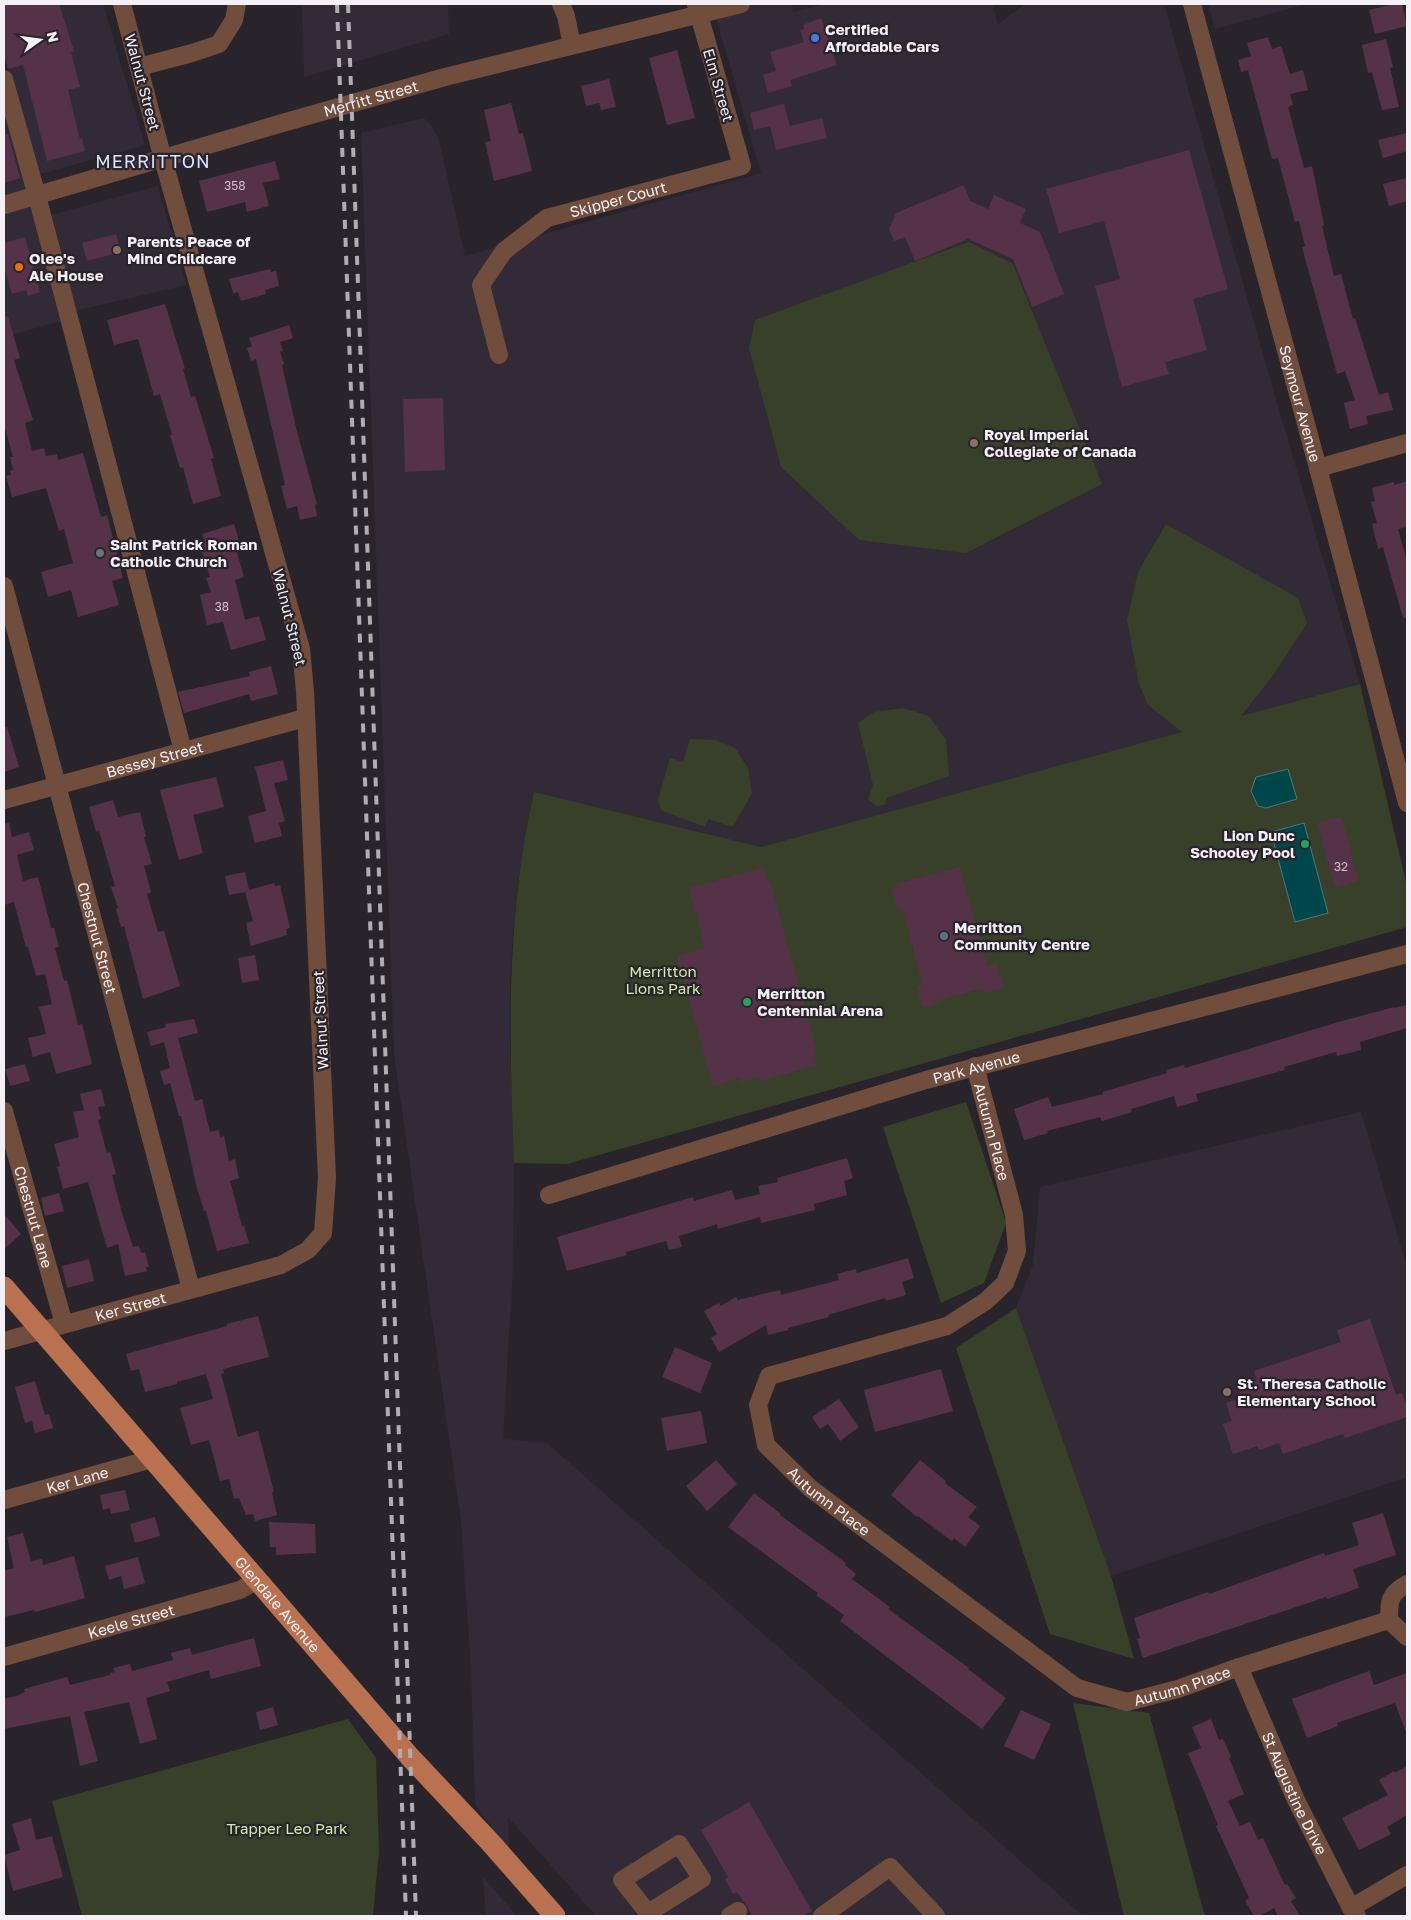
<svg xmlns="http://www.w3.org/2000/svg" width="1411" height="1920" viewBox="0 0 1411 1920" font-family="'Golos Text',sans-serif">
	<rect width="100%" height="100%" fill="#29242c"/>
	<path fill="#332a38" d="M4 4H103L145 145 26 178 61 321 4 337V113L19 108 4 50Z
		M302 4H448L449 34 304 77Z
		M712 4H791L793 12 825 4H992L998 24 1025 4H1164L1277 403 1360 684 761 847 534 792 530 811 518 882 512 947 509 1014 514 1163 513 1266 503 1439 547 1443 1083 1916H596L508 1817 509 1851 475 1804 471 1669 461 1521 394 1054 361 133 424 118 431 125 439 140 465 256 761 173Z
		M1208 4H1306L1215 29Z
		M158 186 186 285 74 311 48 216Z
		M1361 1112 1407 1267V1477L1111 1576 1016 1308 1033 1265 1040 1187Z
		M483 1877 517 1916H486Z"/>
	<path fill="#38402a" d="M969 242 1013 264 1102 484 966 553 859 540 781 467 749 348 755 320Z
		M1166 524 1298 598 1307 623 1274 674 1241 716 1360 684 1407 887V927L567 1164 514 1163C509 1035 506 918 534 792L761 847 1182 732 1148 705 1139 684 1127 620 1138 572Z
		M903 708 929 716 946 740 949 776 887 798 885 804 877 806 868 799 873 785 858 723 874 712Z
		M690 739 716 740 735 748 748 768 752 793 733 827 708 819 705 827 661 810 658 800 670 758 683 762Z
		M966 1102 1006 1223 984 1283 941 1303 883 1127Z
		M1016 1308 1111 1576 1134 1659 1050 1634 956 1348Z
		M1073 1703 1149 1713 1204 1913 1207 1916H1124Z
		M348 1719 376 1758 379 1851 373 1916H82L52 1801Z"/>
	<path fill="#00474c" stroke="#497a7f" d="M1288 769 1297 799 1266 808 1258 806 1251 791 1256 777Z
		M1304 823 1328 913 1295 922 1271 832Z"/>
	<path fill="#563249" d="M4 4H59L74 51 71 52 80 87 68 90 80 139 82 138 85 151 47 161 23 65 8 69 4 54Z
		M1394 4H1402L1407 26 1375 34 1369 10Z
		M821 18 837 65 790 80 792 86 768 93 763 75 776 71 770 52 804 42 800 30 804 29 803 25Z
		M1268 37 1272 49 1281 46 1290 74 1303 70 1308 90 1290 94 1293 105 1288 107 1304 168 1312 166 1324 225 1322 226 1334 276 1341 274 1353 319 1355 318 1379 395 1388 392 1393 410 1366 416 1368 424 1350 429 1344 403 1355 400 1345 371 1337 374 1308 269 1302 247 1305 246 1299 221 1295 222 1278 158 1272 159 1248 70 1241 72 1238 60 1251 56 1247 43Z
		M1386 39 1393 67 1390 68 1399 107 1382 110 1372 72 1368 73 1362 45Z
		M677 50 695 118 667 125 649 58Z
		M609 79 616 107 601 110 599 103 586 106 581 86Z
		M511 103 519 134 523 133 532 171 494 181 485 142 491 141 484 110Z
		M784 104 790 126 822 118 827 138 776 150 770 126 754 130 750 113Z
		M1407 133V151L1383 158 1378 140Z
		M4 134H8L20 178 4 183Z
		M1189 150 1228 289 1193 299 1207 350 1165 362 1169 374 1122 387 1095 286 1120 279 1104 221 1059 233 1046 189Z
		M275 161 280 179 263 183 269 206 247 212 245 202 207 212 199 181Z
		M1407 178V201L1389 206 1383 184Z
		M964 185 970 201 988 209 994 195 1026 209 1020 223 1040 232 1064 294 1032 307 1013 259 968 239 915 261 905 237 894 241 889 229 896 213Z
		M116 234 121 252 87 261 82 243Z
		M25 237 40 292 28 296 26 290 12 294 4 266V243Z
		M270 269 271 272 276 271 279 286 265 290 266 294 241 301 238 292 233 293 229 279Z
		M165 304 185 369H183L191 397 195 396 201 415 214 458 211 459 221 496 193 504 183 467 180 468 170 435H172L160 394 154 396 138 339 114 345 107 320Z
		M8 316 20 358 14 360 33 420 25 423 32 451 44 448 46 456 57 454 58 460 83 453 101 517 107 515 123 578 112 581 119 605 78 617 71 590 48 597 41 572 73 563 64 529 59 531 46 488 12 497 6 476 11 475 10 471 13 470 10 457H13L4 425V317Z
		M289 325 293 338 280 342 283 351 280 352 284 364 282 365 297 432 317 504 315 505 317 516 300 520 297 506 287 509 281 486 285 485 256 359 251 361 247 348 252 346 249 338Z
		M443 398 445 470 405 472 403 399Z
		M1407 481V527L1398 529 1407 561V618H1403L1383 547 1378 549 1372 524 1377 523 1371 502 1375 501 1372 488 1394 482V485Z
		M234 524 239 541 234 542 244 577 235 580 245 620 259 616 266 640 231 650 223 622 207 625 200 595 211 592 206 578 210 577 199 544 205 542 202 534Z
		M271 666 278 694 251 701 249 694 184 713 178 692 250 676 249 672Z
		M7 727 19 767 4 772V728Z
		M283 760 288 780 274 783 285 821 279 823 282 836 255 843 248 816 266 811 255 767Z
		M216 777 224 807 193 815 203 853 179 860 160 790Z
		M113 800 118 817 140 812 146 837H144L152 864 144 866 151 892 147 894 158 932 164 931 180 986 143 999 124 926 121 927 116 909 118 908 111 887 115 886 99 831 96 832 89 807Z
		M1341 817 1352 851H1350L1358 881 1335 887 1317 823Z
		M9 823 12 837 29 832 34 850 17 855 23 881 38 877 51 928H54L59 947 55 948 64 981 67 980 78 1025 82 1024 92 1064 56 1074 50 1052 33 1057 28 1038 46 1034 39 1007 52 1004 45 974 36 976 28 947H26L14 902 4 905V824Z
		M960 867 987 966 997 963 1004 988 984 993 983 988 939 1000V1003L922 1008 917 986 923 985 902 908 897 909 891 889 897 887 896 884Z
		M763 868 767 882 770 881 816 1048 813 1049 817 1065 760 1081 759 1077 741 1082 740 1078 713 1086 677 956 705 948 689 888Z
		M245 872 249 890 274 883 275 886 280 885 290 928 286 929 287 935 251 946 246 923 253 921 245 892 229 895 225 876Z
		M255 955 259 980 242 983 238 958Z
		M1407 1005V1028L1360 1042 1361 1050 1337 1056 1336 1052 1284 1067 1285 1070 1196 1094 1198 1101 1177 1107 1174 1096 1131 1109 1132 1112 1102 1121 1100 1117 1047 1131 1048 1133 1024 1140 1014 1109 1048 1097 1052 1107 1103 1094V1092L1167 1073 1166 1070 1184 1065 1185 1068 1335 1023 1394 1007V1008Z
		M194 1019 198 1033 178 1038 195 1101 202 1099 210 1132 219 1130 220 1137 224 1136 229 1161 235 1159 239 1178 230 1181 242 1226H244L249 1243 217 1251 206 1211H204L197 1188 181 1116H179L170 1083 164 1085 160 1071 170 1068 164 1042 151 1046 147 1032 166 1027 165 1024Z
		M25 1064 30 1081 10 1086 5 1069Z
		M101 1089 105 1106 98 1107 101 1119 98 1120 107 1153 110 1152 116 1174 112 1175 122 1213 133 1247 139 1246 141 1253 145 1252 149 1267H146L147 1271 125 1276 118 1244 107 1248 88 1182 63 1189 57 1167 60 1166 54 1144 79 1137 73 1112 84 1110 80 1094Z
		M847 1158 853 1178 844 1181 847 1195 814 1204 815 1210 761 1223 760 1217 718 1229 717 1224 679 1236 682 1247 669 1250 666 1241 626 1252 627 1255 567 1271 557 1237 693 1197 694 1201 732 1190 735 1200 760 1194 758 1186 778 1182 777 1178Z
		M59 1193 64 1211 45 1216 41 1198Z
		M4 1214 21 1234 4 1249Z
		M908 1258 914 1278 902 1282 906 1295 886 1301 885 1298 828 1315 829 1317 788 1328V1330L768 1335 766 1325 719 1352 711 1338 717 1334 704 1311 719 1303 721 1306 736 1297 738 1300 780 1290 781 1295 839 1280 837 1274 856 1269 857 1273Z
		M89 1259 94 1281 67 1288 62 1266Z
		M258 1316 269 1357 223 1369 224 1373 221 1374 238 1437 258 1431 274 1492H272L277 1515 255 1521 253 1514 246 1515 239 1498 234 1499 229 1479 220 1481 209 1440 191 1445 180 1408 213 1399 206 1374 177 1382V1384L145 1392 139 1369 131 1371 126 1354 227 1326V1324Z
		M1370 1319 1396 1395 1402 1393 1407 1407V1417L1345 1438 1343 1434 1283 1454 1279 1443 1259 1450 1257 1446 1233 1454 1223 1424 1232 1421 1226 1403 1241 1398 1238 1387 1257 1380 1254 1371 1341 1342 1337 1330Z
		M675 1347 712 1363 700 1393 662 1377Z
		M941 1369 953 1411 875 1432 864 1390Z
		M35 1381 45 1415 49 1414 53 1428 35 1433 32 1421 25 1423 15 1387Z
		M839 1399 859 1427 840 1441 828 1424 820 1429 812 1417Z
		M701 1411 707 1443 667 1451 661 1418Z
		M716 1460 737 1484 707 1511 686 1486Z
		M920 1460 946 1481 945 1483 977 1507 968 1517 980 1526 965 1547 954 1538 952 1541 918 1516 917 1517 891 1495Z
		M125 1490 130 1510 111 1514 110 1508 103 1510 100 1495Z
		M754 1493 781 1514 780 1515 846 1563 845 1565 856 1574 852 1579 890 1607 888 1609 969 1668 968 1669 1006 1698 982 1729 840 1621 844 1615 816 1595 818 1593 728 1527Z
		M1383 1513 1396 1555 1353 1569 1359 1588 1327 1599 1326 1597 1143 1658 1137 1639 1140 1638 1134 1618 1208 1592 1209 1594 1324 1553 1325 1556 1359 1545 1352 1523Z
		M155 1517 160 1536 135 1543 130 1524Z
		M269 1522 315 1524 316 1553 276 1555V1547H270Z
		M23 1533 31 1561 42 1559 43 1565 74 1556 85 1598 35 1612 34 1610 4 1617V1571L14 1568 7 1537Z
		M138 1557 145 1583 124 1589 121 1576 109 1580 105 1566Z
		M254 1638 261 1666 211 1679 209 1670 167 1682 170 1691 146 1698 157 1739 140 1744 129 1702 84 1712 98 1761 80 1766 70 1716 4 1729V1699L20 1695V1694L25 1692 24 1689 67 1677 70 1685 110 1675V1673L115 1672 113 1668 130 1664 132 1671 173 1660 171 1653 190 1648 192 1655Z
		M1369 1671 1374 1685 1407 1673V1731L1406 1732 1395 1703 1337 1723 1338 1726 1307 1738 1292 1699Z
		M273 1707 278 1725 260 1730 256 1712Z
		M1021 1710 1051 1724 1034 1760 1004 1746Z
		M1211 1719 1219 1740 1223 1739 1231 1757 1229 1758 1244 1794 1228 1801 1240 1826 1250 1822 1258 1840 1263 1838 1285 1885 1287 1884 1296 1898 1291 1901 1300 1916H1278L1274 1908 1260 1916H1254L1245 1901 1249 1898 1216 1826 1218 1825 1188 1753 1201 1748 1192 1727Z
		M1407 1766V1815L1387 1827 1391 1834 1359 1850 1342 1818 1388 1795 1379 1780 1394 1771 1395 1773Z
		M749 1802 812 1911 803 1916H752L747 1906 737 1892 733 1894 725 1879 728 1877 701 1830Z
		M31 1818 36 1840 52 1836 63 1877 13 1891 4 1855 20 1850 12 1824Z"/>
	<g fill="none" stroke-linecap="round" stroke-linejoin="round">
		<g stroke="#714d3d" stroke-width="18">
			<path d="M561 4 566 16 572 45"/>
			<path id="s1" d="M1192 4 1318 468 1407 803"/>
			<path d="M139 67 192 53 219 44 234 20 237 4"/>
			<path d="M4 79 37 196 183 751"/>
			<path id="s2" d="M4 205 286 122 445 77 741 4"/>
			<path id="s3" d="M499 355 481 285 504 251 547 218 742 166 696 4"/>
			<path d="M1318 468 1407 443"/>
			<path id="s4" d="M4 586 191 1289"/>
			<path id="s5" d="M4 800 305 718"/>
			<path id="s6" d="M975 1066 1014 1215 1017 1251 1005 1283 986 1301 947 1326 769 1376 758 1405 766 1445 810 1488 1077 1688 1127 1702 1178 1689 1239 1667 1389 1620"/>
			<path id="s7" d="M4 1111 64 1324"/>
			<path id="s8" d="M549 1195 926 1080 1407 954"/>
			<path id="s9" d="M4 1341 281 1265 308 1250 323 1233 327 1178 305 691 301 649 163 159 122 4"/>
			<path id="s10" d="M4 1500 152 1459"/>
			<path d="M1407 1584C1389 1594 1389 1601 1389 1620L1407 1637"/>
			<path id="s11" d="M4 1657 240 1590 256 1581"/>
			<path id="s12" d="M1239 1667 1296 1800 1351 1908 1357 1916"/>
			<path d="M1351 1908 1407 1875"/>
			<path d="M648 1913 702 1879 679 1844 622 1880 648 1913 651 1916"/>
			<path d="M730 1916 738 1911"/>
			<path d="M822 1916 890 1867 936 1916"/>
		</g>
		<path stroke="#ba7150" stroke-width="21" id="s13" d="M4 1287 410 1757 490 1842 555 1916"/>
		<path stroke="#b1adb3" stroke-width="4" stroke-dasharray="9 9" stroke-linecap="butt" d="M337 4 406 1916
			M348 4 416 1916"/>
	</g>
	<circle fill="#3f7fe0" stroke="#29242c" stroke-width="2" cx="815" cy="38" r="5"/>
	<g fill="#8d6e63" stroke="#29242c" stroke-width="2">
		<circle cx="117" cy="250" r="5"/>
		<circle cx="974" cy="443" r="5"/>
		<circle cx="1227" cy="1392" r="5"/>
	</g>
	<circle fill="#e8710a" stroke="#29242c" stroke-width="2" cx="19" cy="267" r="5"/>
	<circle fill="#6b7280" stroke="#29242c" stroke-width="2" cx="100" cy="553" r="5"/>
	<g fill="#2e9e5b" stroke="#29242c" stroke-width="2">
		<circle cx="1305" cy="844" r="5"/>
		<circle cx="747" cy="1002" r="5"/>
	</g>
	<circle fill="#5c6f8a" stroke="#29242c" stroke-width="2" cx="944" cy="936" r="5"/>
	<g text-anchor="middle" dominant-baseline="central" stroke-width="4.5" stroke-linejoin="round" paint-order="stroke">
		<g font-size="12" fill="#ccc0cb">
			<text x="235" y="185">358</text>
			<text x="222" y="606">38</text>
			<text x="1341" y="866">32</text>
		</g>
		<g font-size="15" font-weight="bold" fill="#f4f0f6" stroke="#29242c" text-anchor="start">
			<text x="825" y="29">Certified<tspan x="825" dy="17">Affordable Cars</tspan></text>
			<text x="127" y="241">Parents Peace of<tspan x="127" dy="17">Mind Childcare</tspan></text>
			<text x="29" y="258">Olee's<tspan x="29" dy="17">Ale House</tspan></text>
			<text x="984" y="434">Royal Imperial<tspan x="984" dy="17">Collegiate of Canada</tspan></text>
			<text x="110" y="544">Saint Patrick Roman<tspan x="110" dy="17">Catholic Church</tspan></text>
			<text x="1295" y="835" text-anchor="end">Lion Dunc<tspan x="1295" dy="17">Schooley Pool</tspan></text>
			<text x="954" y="927">Merritton<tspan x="954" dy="17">Community Centre</tspan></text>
			<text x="757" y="993">Merritton<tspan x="757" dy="17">Centennial Arena</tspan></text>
			<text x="1237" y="1383">St. Theresa Catholic<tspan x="1237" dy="17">Elementary School</tspan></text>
		</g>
		<g font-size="15" fill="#f4f0f6" stroke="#29242c">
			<text transform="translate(143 82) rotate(75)">Walnut Street</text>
			<text transform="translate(719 85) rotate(74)">Elm Street</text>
			<text stroke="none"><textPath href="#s2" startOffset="382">Merritt Street</textPath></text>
			<text stroke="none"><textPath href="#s3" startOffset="241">Skipper Court</textPath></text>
			<text stroke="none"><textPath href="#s1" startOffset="414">Seymour Avenue</textPath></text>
			<text transform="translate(290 617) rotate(76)">Walnut Street</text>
			<text stroke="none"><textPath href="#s5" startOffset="156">Bessey Street</textPath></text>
			<text stroke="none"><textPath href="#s4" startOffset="364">Chestnut Street</textPath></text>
			<text transform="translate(320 1020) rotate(-93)">Walnut Street</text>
			<text stroke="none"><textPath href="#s8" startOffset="446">Park Avenue</textPath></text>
			<text stroke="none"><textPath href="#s6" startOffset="68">Autumn Place</textPath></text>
			<text stroke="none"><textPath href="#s7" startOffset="110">Chestnut Lane</textPath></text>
			<text stroke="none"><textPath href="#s9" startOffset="131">Ker Street</textPath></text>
			<text stroke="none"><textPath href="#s10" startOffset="76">Ker Lane</textPath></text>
			<text stroke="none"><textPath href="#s6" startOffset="638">Autumn Place</textPath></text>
			<text stroke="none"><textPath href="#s13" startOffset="419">Glendale Avenue</textPath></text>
			<text stroke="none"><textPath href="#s11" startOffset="132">Keele Street</textPath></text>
			<text stroke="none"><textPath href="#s6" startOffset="1058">Autumn Place</textPath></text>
			<text stroke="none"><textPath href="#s12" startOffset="138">St Augustine Drive</textPath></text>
		</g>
		<g font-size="15" fill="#d3eda9" stroke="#29242c">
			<text x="663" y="971">Merritton<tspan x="663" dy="17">Lions Park</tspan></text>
			<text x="287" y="1828">Trapper Leo Park</text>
		</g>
		<g font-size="18" letter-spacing="1" fill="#dae2ff" stroke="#29242c">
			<text x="153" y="161">MERRITTON</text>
		</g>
	</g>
	<rect width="1411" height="1920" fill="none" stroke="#f4f0f6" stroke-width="10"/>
	<g transform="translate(40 40) rotate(76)" stroke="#29242c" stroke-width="4" paint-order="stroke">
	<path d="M0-4L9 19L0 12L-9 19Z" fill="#f4f0f6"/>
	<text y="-8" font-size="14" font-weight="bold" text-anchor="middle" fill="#f4f0f6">N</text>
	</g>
</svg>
